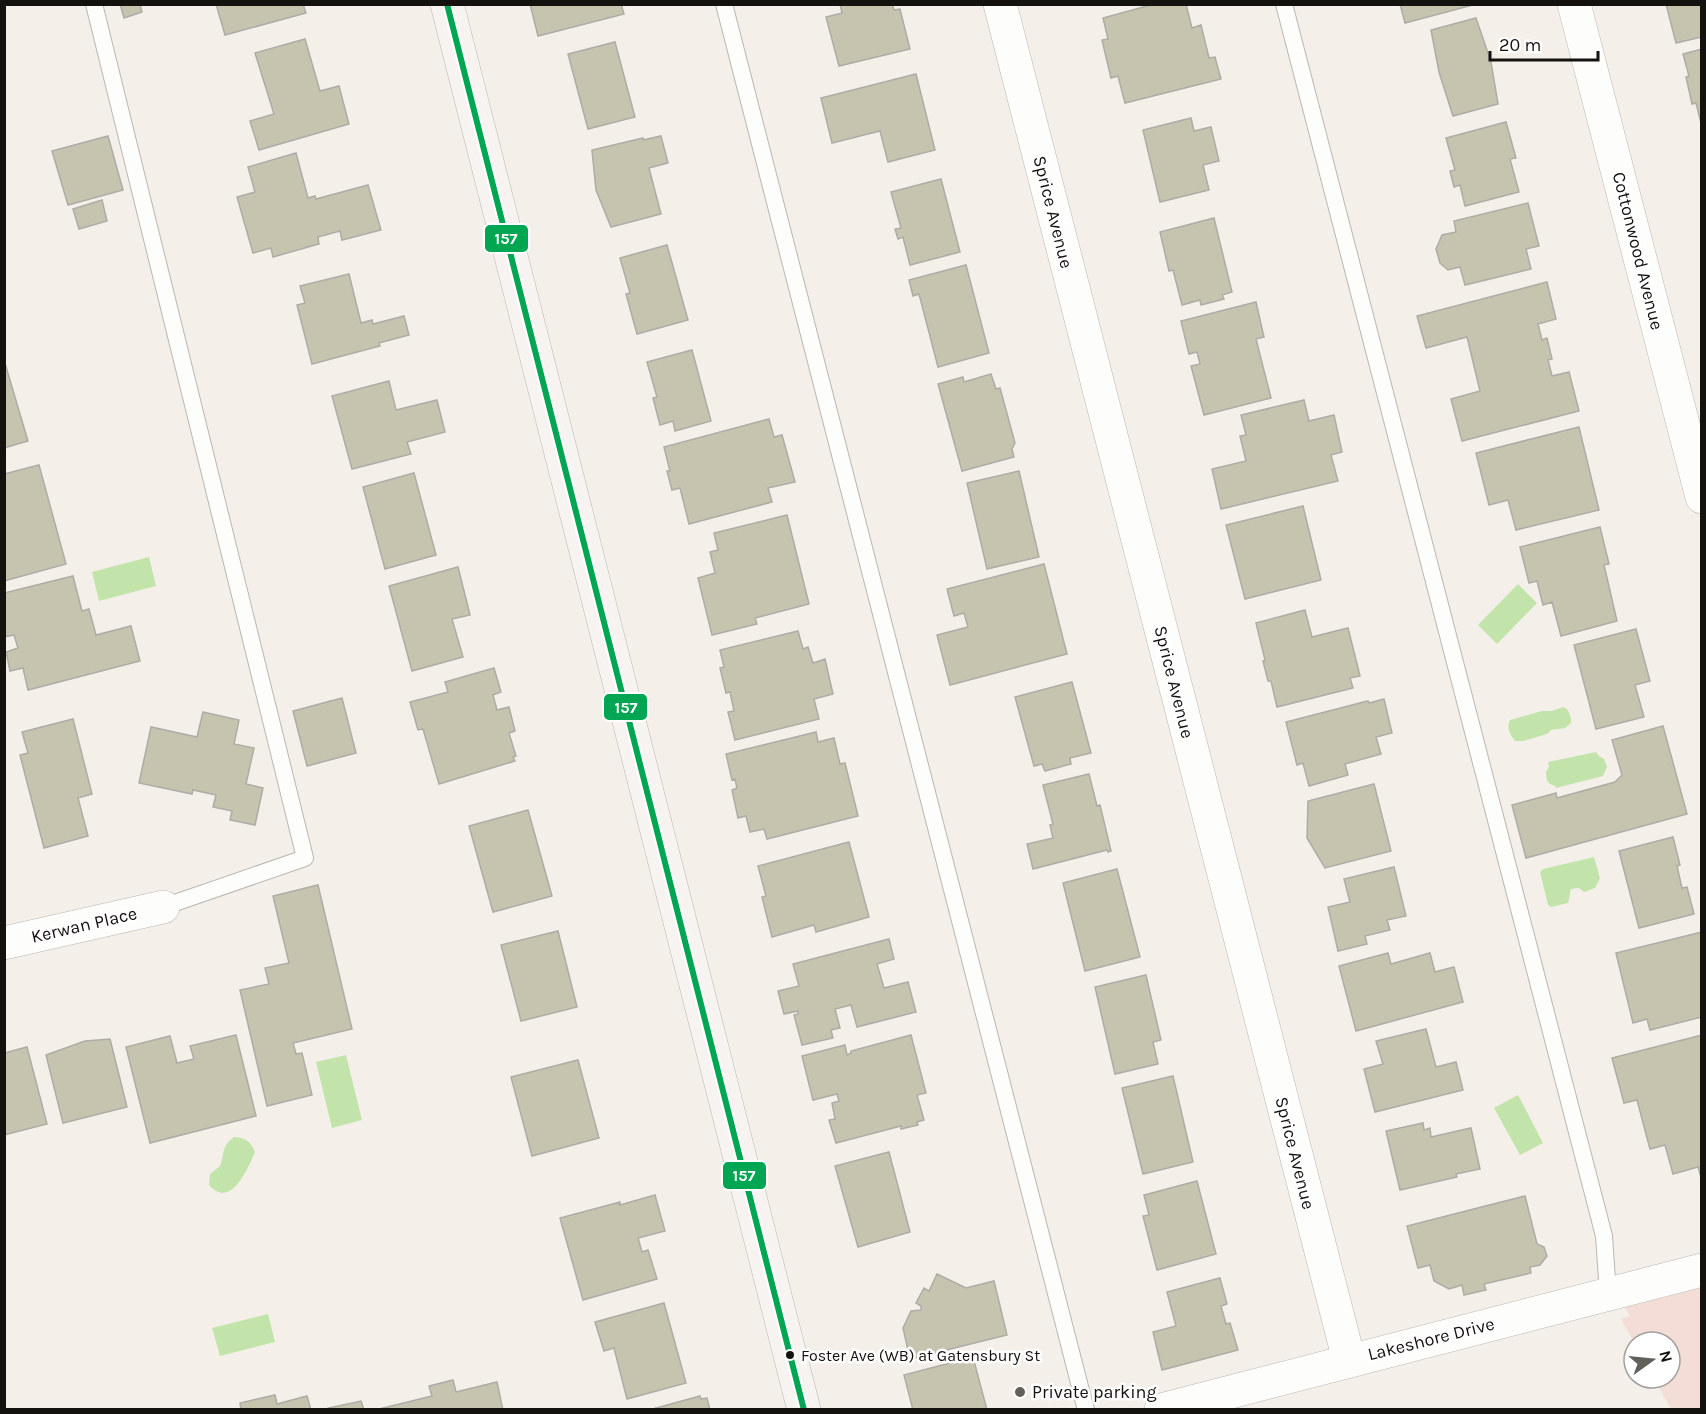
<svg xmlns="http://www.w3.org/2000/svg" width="1706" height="1414" viewBox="0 0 1706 1414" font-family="Karla,sans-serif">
	<rect width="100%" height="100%" fill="#f4f0e9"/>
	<path fill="#f3ddd6" d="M1701 1288V1409H1671L1654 1378H1670V1342H1634L1621 1319 1630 1316 1625 1307Z"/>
	<path fill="#c2e4aa" d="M149 557 156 586 99 601 92 572Z
		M1518 584 1537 603 1497 644 1478 625Z
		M1563 707C1570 710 1571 716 1571 723L1565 728 1551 730 1547 734 1523 741H1515C1510 734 1506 728 1510 720L1542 711H1552Z
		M1596 752 1599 756 1604 759 1607 767 1603 776 1556 788 1555 786C1547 784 1546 779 1546 772L1549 767 1548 762Z
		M1594 857 1600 878 1595 888 1584 892 1579 888 1571 889 1568 903 1551 907 1548 905 1540 872 1543 869Z
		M346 1055 362 1120 332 1128 316 1062Z
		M1518 1095 1543 1143 1520 1155 1494 1108Z
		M234 1137C246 1138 250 1141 255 1152 248 1168 231 1210 209 1185L210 1174 220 1166C225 1152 221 1147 234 1137Z
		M268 1314 275 1342 220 1356 212 1328Z"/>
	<path fill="#c6c3ae" stroke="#aeaca7" stroke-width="1.5" d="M120 4H140L142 12 124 18Z
		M216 4H303L306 13 225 35Z
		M530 4H621L624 14 538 36Z
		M840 4H892L894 10 900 9 910 49 839 66 826 17 842 13Z
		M1154 4H1186L1192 28 1201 25 1209 58 1215 57 1221 79 1125 103 1118 76 1111 78 1102 40 1108 39 1103 18Z
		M1400 4H1473V5L1405 23Z
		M1666 4H1702V37L1676 43Z
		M1476 18 1491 62 1498 104 1453 116 1439 72 1431 30Z
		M305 39 320 91 339 86 349 124 259 150 250 121 274 114 255 53Z
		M615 42 635 117 588 129 568 54Z
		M1702 49V127L1696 103 1692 104 1686 77 1689 76 1683 54Z
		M916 74 935 150 888 162 880 131 832 143 821 98Z
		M1191 118 1194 131 1211 127 1219 161 1203 165 1209 190 1160 202 1143 130Z
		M1506 122 1516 158 1510 159 1519 192 1465 206 1460 185 1454 187 1450 171 1455 170 1446 138Z
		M108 136 123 190 68 205 52 151Z
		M661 136 668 163 649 168 661 214 611 227 596 190 592 150 643 138V140Z
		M296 153 308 198 315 196 316 199 368 185 381 230 342 240 340 231 318 237 319 244 273 257 271 248 253 253 237 197 255 192 248 167Z
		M941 179 960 252 910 265 903 237 898 239 895 229 901 228 891 192Z
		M102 200 107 221 79 229 73 209Z
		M1528 203 1539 246 1526 249 1531 269 1465 285 1460 267 1448 270 1440 263 1436 249 1442 235 1456 232 1454 221Z
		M1214 218 1232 292 1222 295 1224 299 1201 305 1200 300 1182 305 1173 270 1169 271 1160 232Z
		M667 245 688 320 637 334 626 294 630 293 620 258Z
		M966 265 989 353 938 367 919 294 913 296 909 280Z
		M349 274 361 323 372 320 373 324 404 316 409 335 379 343 380 346 312 364 297 305 305 303 300 286Z
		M1547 282 1556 319 1538 324 1542 340 1547 338 1552 359 1548 360 1552 376 1569 372 1579 411 1462 441 1451 399 1480 391 1467 337 1426 348 1417 316Z
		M1256 302 1264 337 1256 339 1271 398 1204 415 1191 366 1200 364 1197 352 1189 354 1181 321Z
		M692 350 711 421 675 431 673 421 660 425 653 398 657 397 647 362Z
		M4 360 28 441 4 448Z
		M991 374 996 389 1000 388 1015 443 1012 449 1014 457 962 471 938 384 963 377 964 382Z
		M389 381 396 410 437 400 445 432 407 442 411 454 352 469 332 396Z
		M1304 400 1309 421 1334 415 1342 452 1331 455 1338 481 1221 509 1212 469 1246 461 1240 436 1246 435 1241 415Z
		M769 419 774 437 782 435 795 482 768 488 772 502 689 524 680 488 672 490 667 471H670L664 447Z
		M1579 427 1599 510 1516 530 1508 500 1489 505 1476 453Z
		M39 465 66 564 4 581V474Z
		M1019 471 1039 557 987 569 967 483Z
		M414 473 436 555 385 569 363 487Z
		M1303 506 1321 580 1245 599 1226 525Z
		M787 515 809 604 755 618 757 624 712 635 698 578 715 573 710 552 718 550 714 533Z
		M1600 527 1609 564 1604 565 1617 621 1561 636 1552 602 1543 605 1537 581 1529 583 1520 547Z
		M1044 564 1067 654 950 685 937 635 968 627 964 613 954 616 947 589Z
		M458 567 470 615 452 619 463 657 412 671 389 586Z
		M73 576 82 611 89 609 96 635 131 626 140 661 28 690 23 668 10 671 6 652 18 648 14 635 4 637V593Z
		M1305 610 1312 637 1348 628 1360 676 1350 678 1353 688 1277 707 1271 681H1268L1263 661 1265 660 1256 623Z
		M1636 629 1650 681 1635 685 1644 717 1596 729 1574 645Z
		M798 631 803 649 808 647 813 663 825 659 833 694 814 699 819 719 735 740 728 712 734 711 730 692 726 693 720 668 724 667 720 650Z
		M494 668 501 692 493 695 497 710 509 707 515 731 509 733 516 756 513 757 515 761 439 784 423 729 418 730 410 702 448 692 445 682Z
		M1072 682 1091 753 1070 758 1071 764 1045 771 1042 764 1034 766 1015 697Z
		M342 698 356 753 307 766 293 711Z
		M1384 699 1392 733 1376 737 1381 754 1345 764 1348 775 1309 786 1303 763 1297 765 1286 722 1368 701 1369 703Z
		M203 712 239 720 234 744 254 748 246 784 263 788 255 825 230 820 232 811 213 807 216 795 193 790 192 794 139 783 151 727 197 737Z
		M73 719 92 794 78 798 88 836 44 848 20 755 28 753 22 732Z
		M1663 726 1687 814 1526 858 1512 805 1556 793 1557 798 1615 782 1622 775 1612 740Z
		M816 732 818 742 834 738 840 764 845 763 858 816 767 839 764 829 750 832 746 816 738 818 732 790 737 788 735 779 732 780 726 754Z
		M1089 774 1097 806 1100 805 1111 851 1108 852 1107 850 1033 869 1027 844 1053 838 1050 825 1053 824 1043 785Z
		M1374 784 1391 851 1325 868 1307 838 1308 801Z
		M528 810 552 896 493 912 469 826Z
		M1673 837 1680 865 1677 866 1682 888 1687 887 1694 914 1639 928 1619 851Z
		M849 842 869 917 816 932 814 925 772 937 762 897 766 896 758 866Z
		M1394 867 1406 916 1387 920 1390 930 1365 936 1367 944 1338 951 1328 907 1350 902 1344 879Z
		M1117 869 1140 957 1085 971 1063 883Z
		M318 885 352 1029 293 1043 296 1054 302 1053 312 1095 267 1106 240 990 269 984 265 968 289 963 273 896Z
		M558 931 577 1007 521 1021 501 945Z
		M1702 932V1017L1650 1030 1647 1019 1633 1023 1616 953Z
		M889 939 894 959 877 964 884 988 908 982 916 1012 857 1027 851 1005 835 1009 840 1028 831 1030 833 1038 802 1045 794 1015 798 1014V1011L784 1014 778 991 799 986 793 964Z
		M1388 953 1391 964 1430 953 1435 972 1454 967 1463 1002 1356 1031 1339 966Z
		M1146 975 1161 1040 1153 1042 1158 1064 1115 1074 1095 987Z
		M1426 1029 1436 1067 1456 1062 1463 1090 1375 1112 1364 1069 1383 1064 1376 1041Z
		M236 1035 256 1116 150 1143 126 1047 170 1036 177 1063 194 1059 190 1046Z
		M911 1035 926 1093 917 1095 924 1120 917 1122 918 1125 901 1129V1126L836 1143 829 1120 835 1119 832 1103 839 1101 837 1094 813 1100 802 1056 845 1045 847 1055 851 1053V1051Z
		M1702 1035V1181L1698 1167 1673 1174 1665 1145 1650 1149 1637 1100 1624 1103 1612 1058Z
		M110 1039 127 1107 63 1123 46 1055 85 1041Z
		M27 1047 47 1124 4 1135V1053Z
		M578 1060 599 1138 532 1156 511 1077Z
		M1173 1076 1193 1162 1143 1174 1122 1088Z
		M1423 1123 1424 1130 1430 1128 1431 1137 1471 1128 1480 1169 1456 1174 1457 1177 1400 1190 1386 1131Z
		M889 1152 910 1232 858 1247 835 1166Z
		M1197 1181 1216 1254 1157 1270 1143 1216 1149 1215 1144 1195Z
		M655 1195 665 1231 638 1238 642 1252 648 1250 657 1279 583 1300 560 1218 620 1202V1205Z
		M1525 1196 1537 1244 1544 1247 1547 1256 1540 1265 1530 1267 1531 1273 1484 1284 1486 1290 1464 1295 1462 1285 1449 1289 1434 1281 1430 1265 1418 1268 1407 1226Z
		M937 1274 966 1288 994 1281 1007 1335 910 1359 903 1328 911 1311 921 1310V1306L916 1303 924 1288 929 1291Z
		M1220 1278 1227 1304 1221 1306 1226 1324 1230 1323 1238 1350 1162 1370 1153 1332 1176 1326 1167 1292Z
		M664 1303 686 1383 627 1399 614 1348 604 1351 595 1322Z
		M973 1357 987 1410H913L904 1375Z
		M453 1380 456 1392 497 1382 503 1410H375L432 1396 429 1386Z
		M275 1395 277 1404 307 1396 311 1410H241L240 1403Z
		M700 1396 701 1399 707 1398 710 1410H649Z
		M361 1401 364 1410H328V1408Z"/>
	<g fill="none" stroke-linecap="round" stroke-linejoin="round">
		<defs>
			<path id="lane" d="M94 4 305 858 163 907
				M724 4 1086 1410
				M1284 4 1604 1236 1608 1294"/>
			<path id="street" d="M1000 4 1349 1360
				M1574 4 1702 497
				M4 943 163 907
				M1161 1410 1702 1270"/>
			<path id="secondary" d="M447 4 804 1410"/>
		</defs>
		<use href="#lane" stroke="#bab7b2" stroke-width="18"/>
		<use href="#street" stroke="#bab7b2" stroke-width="34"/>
		<use href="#secondary" stroke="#bab7b2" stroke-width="34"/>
		<use href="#lane" stroke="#fdfdfc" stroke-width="16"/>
		<use href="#street" stroke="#fdfdfc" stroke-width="33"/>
		<use href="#secondary" stroke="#f7f3f1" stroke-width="33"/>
		<defs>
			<path id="bus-1" d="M447 4 804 1410"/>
		</defs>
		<use href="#bus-1" stroke="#fff" stroke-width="10"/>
		<use href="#bus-1" stroke="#00a651" stroke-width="6"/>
	</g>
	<circle fill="#14120e" stroke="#fff" stroke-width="2" cx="790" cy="1355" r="5"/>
	<circle fill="#62605b" stroke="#fff" stroke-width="2" cx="1020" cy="1392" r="6"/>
	<g text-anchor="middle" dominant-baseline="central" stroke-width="5" stroke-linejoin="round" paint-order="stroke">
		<g font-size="16" fill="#14120e" stroke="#fff" text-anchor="start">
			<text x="801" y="1355">Foster Ave (WB) at Gatensbury St</text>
		</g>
		<g font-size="18" fill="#14120e" stroke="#fff">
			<text transform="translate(1053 212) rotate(76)">Sprice Avenue</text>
			<text transform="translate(1638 251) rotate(76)">Cottonwood Avenue</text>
			<text transform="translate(1174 682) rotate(76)">Sprice Avenue</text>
			<text transform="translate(84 925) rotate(-13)">Kerwan Place</text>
			<text transform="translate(1295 1153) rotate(76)">Sprice Avenue</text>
			<text transform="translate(1431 1339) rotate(-14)">Lakeshore Drive</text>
		</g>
		<g font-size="18" fill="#14120e" stroke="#fff" text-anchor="start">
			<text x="1032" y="1392">Private parking</text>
		</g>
	</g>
	<g stroke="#fff" stroke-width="2">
		<rect x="484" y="224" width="45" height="29" rx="6" fill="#00a651"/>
		<rect x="603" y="693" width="45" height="28" rx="6" fill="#00a651"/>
		<rect x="722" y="1161" width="45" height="29" rx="6" fill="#00a651"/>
	</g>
	<g font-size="16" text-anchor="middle" font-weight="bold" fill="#fff">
		<text x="506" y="244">157</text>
		<text x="626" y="713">157</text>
		<text x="744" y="1181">157</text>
	</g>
	<rect width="1706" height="1414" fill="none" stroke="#14120e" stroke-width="12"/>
	<g transform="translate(1652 1360) rotate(75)"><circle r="28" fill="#ffffff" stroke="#a1a09f" stroke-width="1.5"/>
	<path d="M0-4.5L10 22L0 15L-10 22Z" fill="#62605b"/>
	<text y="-9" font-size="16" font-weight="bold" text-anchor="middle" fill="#14120e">N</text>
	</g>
	<path d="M1490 51v9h108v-9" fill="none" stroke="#14120e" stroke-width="3"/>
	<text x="1499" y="51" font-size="18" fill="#14120e" stroke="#ffffff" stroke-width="4.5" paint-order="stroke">20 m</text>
</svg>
